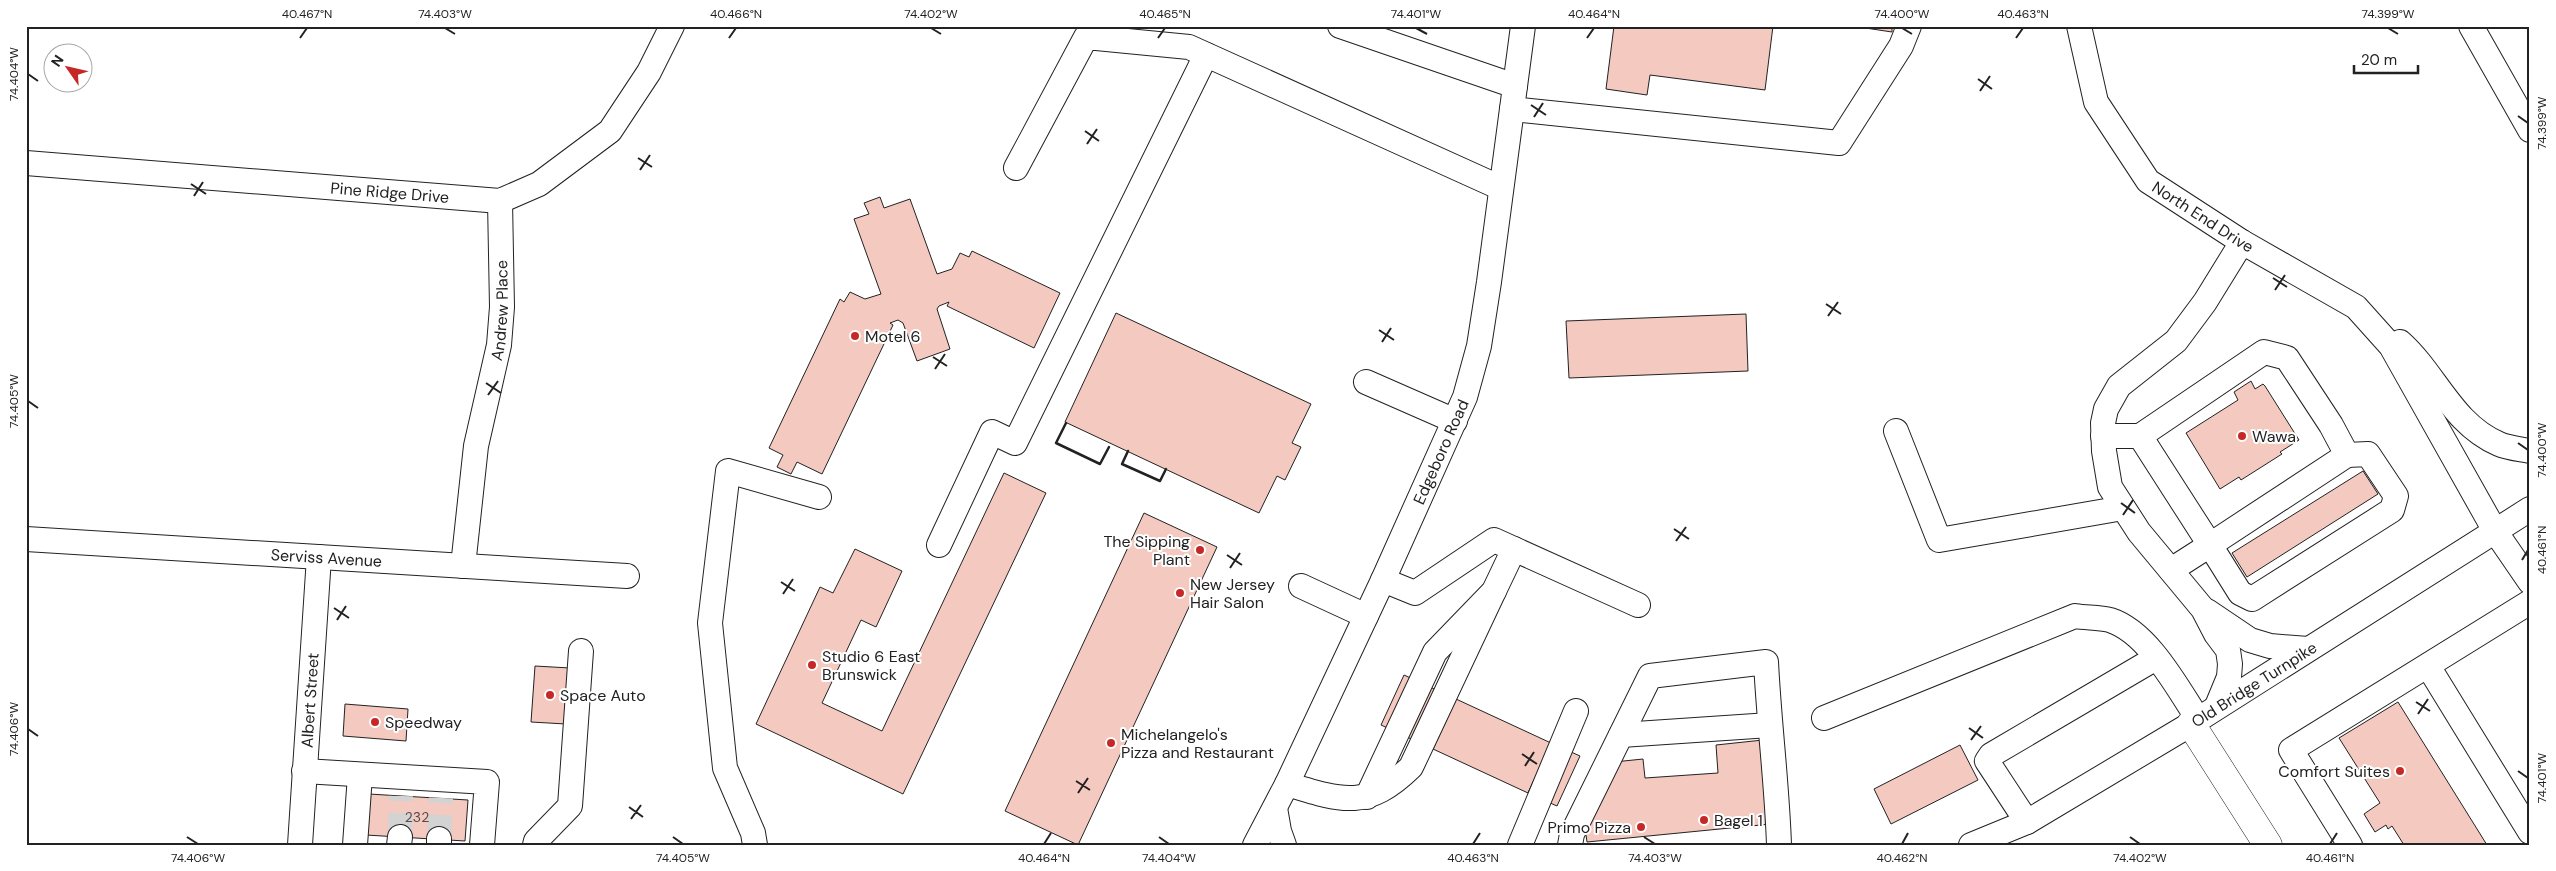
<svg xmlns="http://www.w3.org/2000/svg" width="2556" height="871" viewBox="0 0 2556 871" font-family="'DM Sans',sans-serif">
	<rect width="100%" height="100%" fill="#fff"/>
	<path fill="#f3c9c0" stroke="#222" d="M1614 26H1773L1765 90 1650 75 1647 95 1606 89Z
		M1852 26H1892V32Z
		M880 197 884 208 910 199 937 274 952 269 960 253 969 257 972 251 1060 293 1034 348 947 306 949 302 939 306 937 309 950 349 917 361 903 323 898 320 890 323 893 325 822 474 797 462 791 474 777 467 783 455 769 448 840 299 844 302 850 292 865 299 881 294 854 219 869 214 864 203Z
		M1116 313 1311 404 1292 443 1301 447 1285 480 1277 476 1259 513 1065 422Z
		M1746 314 1748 371 1569 378 1566 321Z
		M2251 381 2255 389 2263 384 2265 386 2299 440 2280 452 2282 454 2241 480 2239 477 2220 489 2186 433 2238 400 2234 392Z
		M2363 471 2378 494 2247 577 2232 553Z
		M1004 473 1046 493 903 794 756 724 820 587 833 593 855 549 902 571 876 627 861 620 822 703 882 731Z
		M1144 513 1217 547 1078 845 1005 811Z
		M535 666 570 668 566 724 531 722Z
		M1404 675 1456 699 1433 749 1381 725Z
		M1456 699 1551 743 1528 793 1433 749Z
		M2398 702 2487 845H2404L2392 826 2388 829 2386 825 2375 832 2364 814 2380 803 2339 738Z
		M345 704 408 709 406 741 343 736Z
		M1763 740 1771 824 1587 842 1585 828 1614 762 1643 759 1645 778 1718 773 1716 745Z
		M1551 743 1580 756 1557 806 1528 793Z
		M1960 745 1978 780 1891 824 1874 789Z
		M369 794 468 800 465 841 366 835Z"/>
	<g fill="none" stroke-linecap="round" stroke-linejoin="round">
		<path stroke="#d3d3d3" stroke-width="24" stroke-dasharray="24 12" stroke-linecap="butt" d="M400 837 401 796
			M439 839 441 798"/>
		<defs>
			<g id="minor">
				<path d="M1340 26 1515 86"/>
				<path id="s1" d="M2079 26 2096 102 2148 181 2242 242 2356 307 2391 346 2495 531 2530 582"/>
				<path d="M2471 26 2530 130"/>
				<path d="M1512 109 1839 143 1901 46 1909 26"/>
				<path id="s2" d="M26 163 500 201 539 184 610 131 649 72 672 26"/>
				<path d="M1016 168 1086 37 1189 47 1501 188"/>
				<path d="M2400 342C2436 374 2452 424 2499 444 2508 448 2520 449 2530 451"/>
				<path d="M1366 382 1455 421"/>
				<path d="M1896 431 1939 540 2123 508"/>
				<path d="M2103 436H2140L2264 352 2287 358 2331 425 2347 455 2210 545 2140 436"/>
				<path id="s3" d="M26 539 627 576"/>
				<path d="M939 545 992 432 1015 443 1206 55"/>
				<path id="s4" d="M463 566 476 446 499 345 502 307 500 201"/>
				<path d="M2171 570 2210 545 2240 593 2252 599 2392 510 2396 496 2368 454 2347 455"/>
				<path d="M1383 580 1415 593 1494 540 1638 605"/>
				<path d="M1301 586 1366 616"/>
				<path d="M2207 611 2250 640 2270 646 2308 649"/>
				<path d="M2428 666 2530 832"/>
				<path d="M2217 706 2229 677 2230 664 2228 650 2216 634 2203 609 2139 532 2110 487 2104 451 2103 423 2106 409 2119 386 2176 341 2205 302 2242 242"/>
				<path d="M1824 718 2075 616C2086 618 2099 617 2110 620 2148 632 2177 687 2198 719"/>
				<path d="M1621 735 1770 725"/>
				<path d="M304 771 487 782 482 845"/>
				<path d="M1287 784C1342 801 1367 810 1411 767L1494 591"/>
				<path d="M1367 797 1435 652 1494 591 1514 549"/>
				<path d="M1275 808 1279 831 1284 845"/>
				<path d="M2027 822 1987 761 1991 755 2156 658"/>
				<path id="s5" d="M300 845 319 557"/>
				<path d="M355 845 360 775"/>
				<path d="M399 845 400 837"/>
				<path d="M439 845V839"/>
				<path d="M535 845 536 841 570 806 581 651"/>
				<path d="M755 845 753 833 725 768 710 623 728 471 819 497"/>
				<path id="s6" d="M1255 845 1287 784 1383 580 1465 397 1479 346 1489 282 1523 26"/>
				<path d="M1520 845 1576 711"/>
				<path d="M1570 845 1572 834 1650 676 1766 662C1769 723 1777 784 1779 845"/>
				<path id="s7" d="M1971 845 2027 822 2191 724 2530 509"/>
				<path d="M2350 845 2291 750 2530 602"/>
			</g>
			<path id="highway" d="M2191 724 2268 845"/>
		</defs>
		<use href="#minor" stroke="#222" stroke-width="26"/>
		<use href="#highway" stroke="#222" stroke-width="29"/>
		<use href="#minor" stroke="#fff" stroke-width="24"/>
		<use href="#highway" stroke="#fff" stroke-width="28"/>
		<path stroke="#222" stroke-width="2.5" d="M1066 423 1056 443 1100 464 1109 447
			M1128 451 1122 464 1160 481 1166 469"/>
	</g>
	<path fill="none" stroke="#222" stroke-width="2" d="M445 28 455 34M931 28 941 34M1416 28 1427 34M1902 28 1912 34M2388 28 2398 34M300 38 307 28M729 38 736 28M1158 38 1165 28M1587 38 1594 28M2016 38 2023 28M28 74 38 81M1978 79 1992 89M1980 91 1990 76M1531 105 1546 115M2518 116 2528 123M1534 117 1543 103M1085 131 1099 141M1087 144 1097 129M638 158 652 167M640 170 650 155M191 184 206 194M194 196 203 182M2273 278 2287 287M2275 290 2285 275M1826 304 1841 314M1828 316 1838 302M1379 330 1394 340M1382 342 1391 328M933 357 947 366M935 369 945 354M486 383 501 393M488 395 498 381M28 401 38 408M2518 443 2528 450M2121 503 2135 513M2123 515 2133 500M1674 529 1689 539M1676 541 1686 527M1227 555 1242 565M2522 560 2528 550M1230 568 1240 553M781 582 795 591M783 594 793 579M334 608 349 618M337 620 346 606M2416 702 2430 711M2418 714 2428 699M1969 728 1983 738M28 729 38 736M1971 740 1981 726M1522 754 1537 764M1525 766 1534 752M2518 771 2528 778M1076 781 1090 790M1078 793 1088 778M629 807 643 817M631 819 641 805M187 837 198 844M673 837 683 844M1159 837 1169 844M1644 837 1655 844M2130 837 2140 844M1044 844 1051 833M1473 844 1480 833M1902 844 1908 833M2330 844 2337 833"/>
	<g fill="#c62828" stroke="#fff" stroke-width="2">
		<circle cx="855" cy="336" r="5"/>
		<circle cx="2242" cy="436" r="5"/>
		<circle cx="1200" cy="550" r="5"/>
		<circle cx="1180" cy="593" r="5"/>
		<circle cx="812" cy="665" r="5"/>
		<circle cx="550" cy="695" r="5"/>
		<circle cx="375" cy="722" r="5"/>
		<circle cx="1111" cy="743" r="5"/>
		<circle cx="2400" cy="771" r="5"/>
		<circle cx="1704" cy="820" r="5"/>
		<circle cx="1641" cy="827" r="5"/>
	</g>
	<g text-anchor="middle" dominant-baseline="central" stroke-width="4" stroke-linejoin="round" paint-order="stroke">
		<g font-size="14" fill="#564c4a">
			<text x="417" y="817">232</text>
		</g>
		<g font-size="16" fill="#222" stroke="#fff">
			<text stroke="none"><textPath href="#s2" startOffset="365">Pine Ridge Drive</textPath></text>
			<text stroke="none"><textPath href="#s1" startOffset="238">North End Drive</textPath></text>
			<text stroke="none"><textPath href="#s4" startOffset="259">Andrew Place</textPath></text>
			<text stroke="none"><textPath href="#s6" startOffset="435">Edgeboro Road</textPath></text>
			<text stroke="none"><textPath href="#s3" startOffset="301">Serviss Avenue</textPath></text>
			<text stroke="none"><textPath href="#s7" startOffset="326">Old Bridge Turnpike</textPath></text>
			<text stroke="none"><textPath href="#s5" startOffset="145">Albert Street</textPath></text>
		</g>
		<g font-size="16" fill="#222" stroke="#fff" text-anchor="start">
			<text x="865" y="336">Motel 6</text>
			<text x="2252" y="436">Wawa</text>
			<text x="1190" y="541" text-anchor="end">The Sipping<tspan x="1190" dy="18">Plant</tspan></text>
			<text x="1190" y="584">New Jersey<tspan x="1190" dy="18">Hair Salon</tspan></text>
			<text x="822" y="656">Studio 6 East<tspan x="822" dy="18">Brunswick</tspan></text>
			<text x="560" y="695">Space Auto</text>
			<text x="385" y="722">Speedway</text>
			<text x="1121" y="734">Michelangelo's<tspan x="1121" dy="18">Pizza and Restaurant</tspan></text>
			<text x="2390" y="771" text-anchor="end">Comfort Suites</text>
			<text x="1714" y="820">Bagel 1</text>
			<text x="1631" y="827" text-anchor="end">Primo Pizza</text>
		</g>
	</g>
	<rect width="2556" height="871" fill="none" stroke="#ffffff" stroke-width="55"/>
	<g transform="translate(68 68) rotate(304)"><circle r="24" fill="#ffffff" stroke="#a7a7a7"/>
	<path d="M0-4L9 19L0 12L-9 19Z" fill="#c62828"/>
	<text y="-8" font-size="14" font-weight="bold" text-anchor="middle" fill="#222222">N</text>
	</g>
	<path d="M2354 65v8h64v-8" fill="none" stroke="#222222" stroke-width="2.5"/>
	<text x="2361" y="65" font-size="15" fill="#222222" stroke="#ffffff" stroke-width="4" paint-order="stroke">20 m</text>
	<rect x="28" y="28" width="2500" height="816" fill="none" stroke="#222" stroke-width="2"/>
	<g font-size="12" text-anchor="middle" fill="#222">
		<text x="307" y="18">40.467°N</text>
		<text x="445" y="18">74.403°W</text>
		<text x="736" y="18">40.466°N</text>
		<text x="931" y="18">74.402°W</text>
		<text x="1165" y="18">40.465°N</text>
		<text x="1416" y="18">74.401°W</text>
		<text x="1594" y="18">40.464°N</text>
		<text x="1902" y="18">74.400°W</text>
		<text x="2023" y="18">40.463°N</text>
		<text x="2388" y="18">74.399°W</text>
		<text transform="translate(14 74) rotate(-90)" y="4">74.404°W</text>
		<text transform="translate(2542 123) rotate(-90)" y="4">74.399°W</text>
		<text transform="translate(14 401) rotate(-90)" y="4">74.405°W</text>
		<text transform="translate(2542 450) rotate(-90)" y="4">74.400°W</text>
		<text transform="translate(2542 550) rotate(-90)" y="4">40.461°N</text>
		<text transform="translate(14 729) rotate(-90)" y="4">74.406°W</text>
		<text transform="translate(2542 778) rotate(-90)" y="4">74.401°W</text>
		<text x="198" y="862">74.406°W</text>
		<text x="683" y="862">74.405°W</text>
		<text x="1044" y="862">40.464°N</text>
		<text x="1169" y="862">74.404°W</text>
		<text x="1473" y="862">40.463°N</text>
		<text x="1655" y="862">74.403°W</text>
		<text x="1902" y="862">40.462°N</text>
		<text x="2140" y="862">74.402°W</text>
		<text x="2330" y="862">40.461°N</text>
	</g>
</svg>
